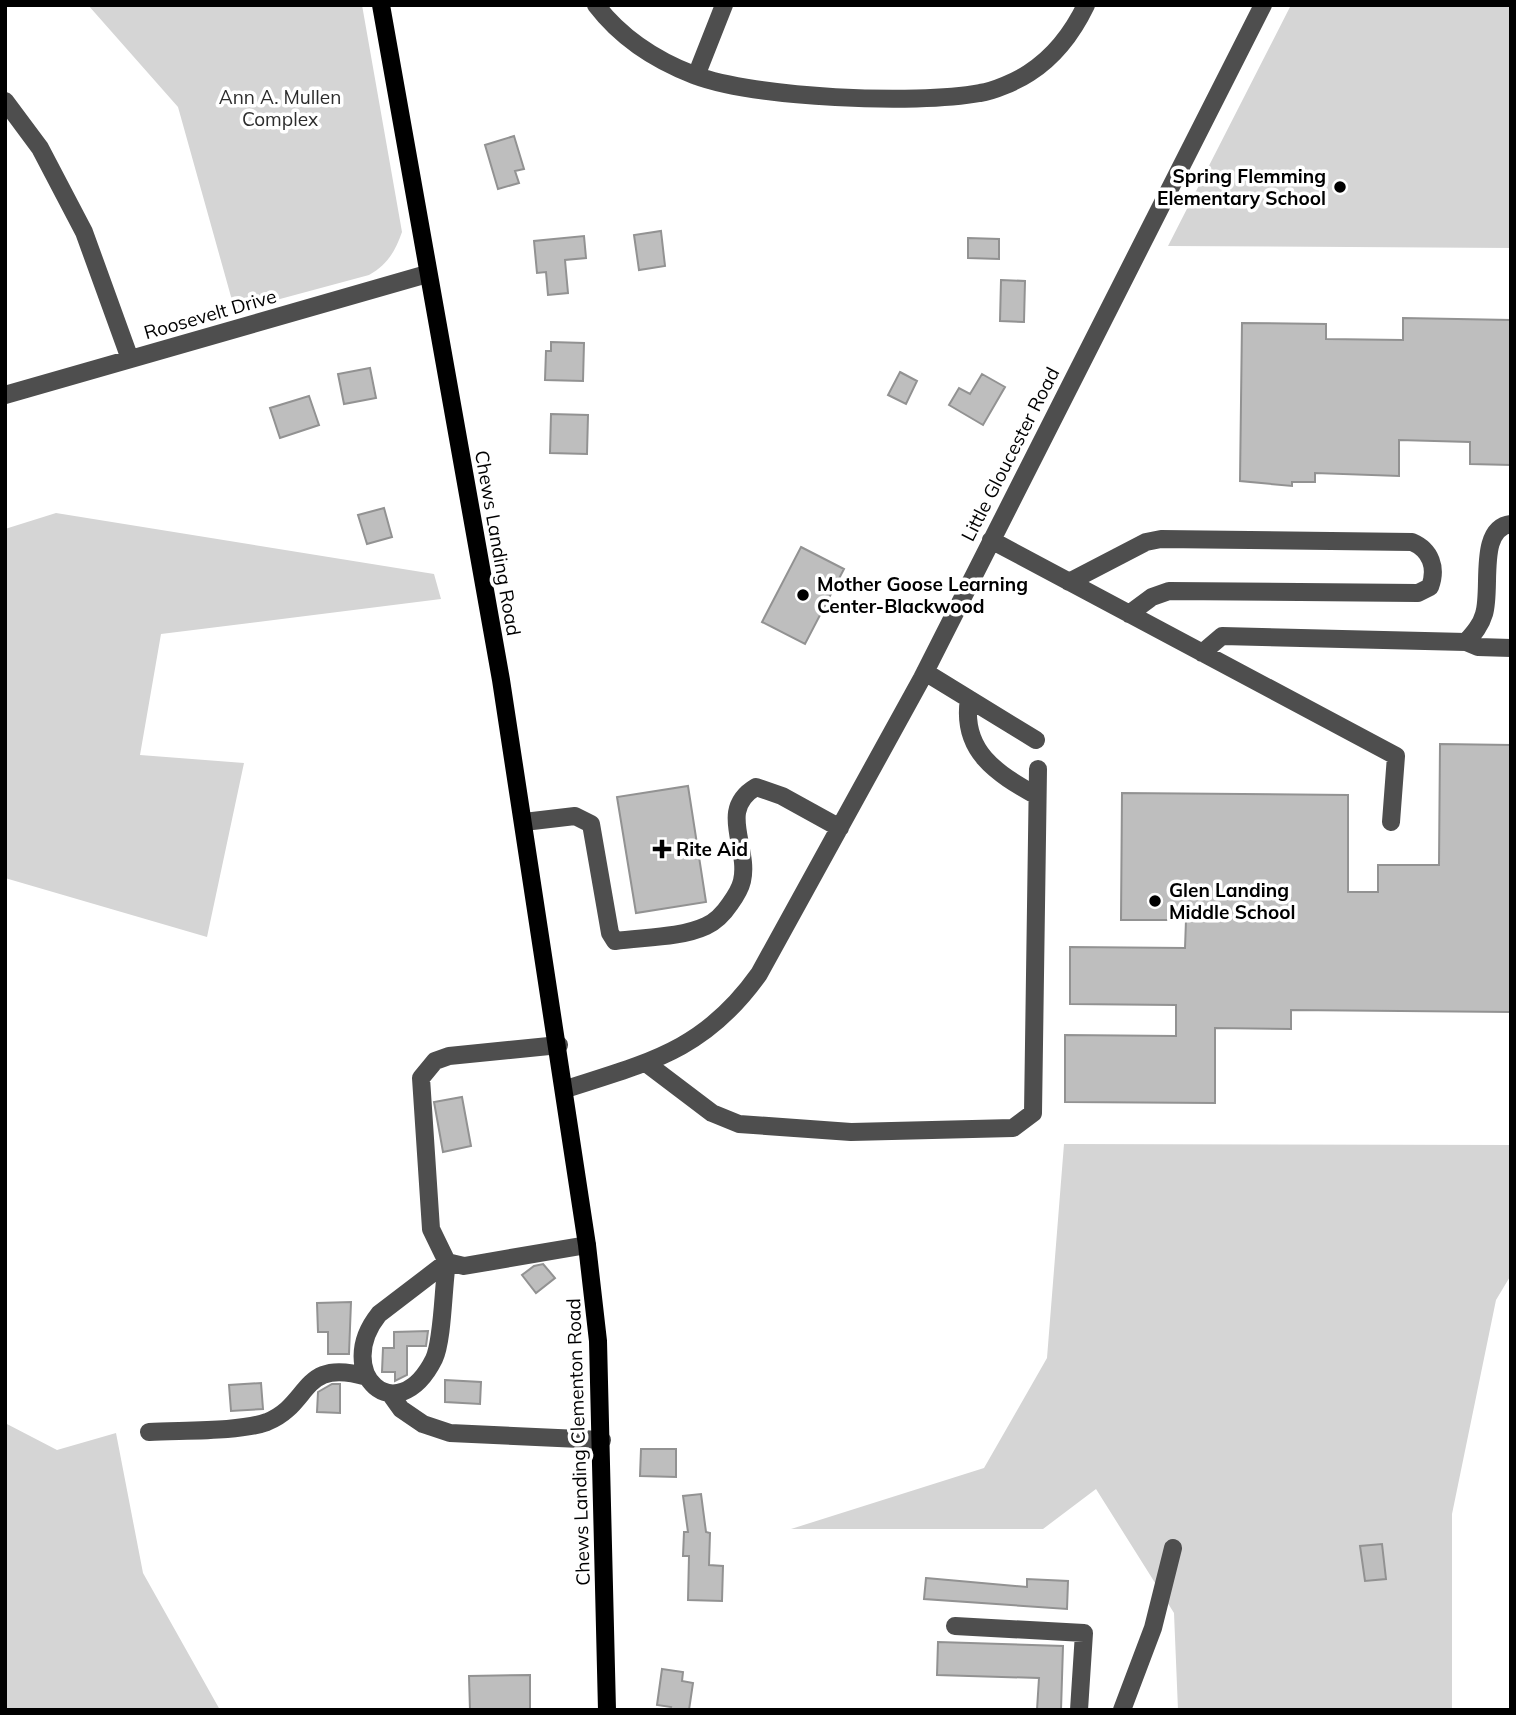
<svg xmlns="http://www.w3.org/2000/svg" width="1516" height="1715" viewBox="0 0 1516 1715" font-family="Mulish,sans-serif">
	<rect width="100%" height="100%" fill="#fff"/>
	<path fill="#d5d5d5" d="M88 5H362L402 232C395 252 387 265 369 275L235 311 178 107Z
		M1291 5H1511V248L1168 246Z
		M56 513 434 574 441 599 161 634 140 755 244 763 207 937 5 878V529Z
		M1064 1144 1511 1145V1275L1496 1300 1452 1514V1710H1178L1174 1613 1096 1489 1043 1529H791L984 1468 1047 1358Z
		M5 1423 57 1450 116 1433 143 1573 220 1710H5Z"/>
	<path fill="#bebebe" stroke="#929292" stroke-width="2" d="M514 136 524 169 515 171 519 183 498 189 485 145Z
		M661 231 665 266 639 270 634 235Z
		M584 236 586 258 565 260 568 293 548 295 546 272 537 273 534 241Z
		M968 238 999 239V259L968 258Z
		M1001 280 1025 281 1024 322 1000 321Z
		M1403 318 1511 320V465L1470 464V442L1399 440V476L1315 473V482H1292V486L1240 481 1242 323 1326 324V339L1403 340Z
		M551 342 584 343 583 381 545 380 546 351H551Z
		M370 368 376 398 344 404 338 374Z
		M900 372 917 381 906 404 888 395Z
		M982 374 1005 387 983 425 949 405 959 388 970 394Z
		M309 396 319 425 280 438 270 408Z
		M551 414 588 415 587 454 550 453Z
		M384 508 392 537 367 544 358 515Z
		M801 547 844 569 805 644 762 622Z
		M1440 744 1511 745 1510 1012 1291 1010V1029L1215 1028V1103L1065 1102V1035L1176 1036V1005L1070 1004V947L1185 948 1186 920H1121L1122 793 1348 795V892H1378V865H1439Z
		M688 786 706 902 636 913 617 797Z
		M462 1097 471 1146 443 1152 434 1102Z
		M543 1264 555 1278 536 1293 522 1275 534 1266Z
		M351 1302 349 1354H328V1332H318L317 1303Z
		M428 1331 426 1346H407V1375L395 1381V1372H382L383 1348H394V1332Z
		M445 1380 481 1382 480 1404 445 1402Z
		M261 1383 263 1409 231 1411 229 1385Z
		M332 1384H340V1413L317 1412 318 1392Z
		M641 1449H676V1477L640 1476Z
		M701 1494 706 1532 710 1533 709 1565 723 1566 722 1601 688 1600 689 1556H683L684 1532H688L683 1496Z
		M1382 1544 1386 1579 1365 1581 1360 1546Z
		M926 1578 1027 1587V1579L1068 1581 1067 1609 924 1599Z
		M938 1642 1063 1646 1061 1710H1037L1039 1678 937 1675Z
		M662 1669 683 1672 682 1681 693 1683 689 1710H670L671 1707 657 1705Z
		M530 1675V1710H470L469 1676Z"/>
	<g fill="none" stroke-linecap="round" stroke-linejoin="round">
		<path stroke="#4e4e4e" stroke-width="18" d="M596 5C622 39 655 60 694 75 755 98 915 105 980 93 994 91 1017 81 1029 73 1054 57 1073 32 1086 5
			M696 76 724 5
			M5 101 40 148 84 232 130 359
			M5 395 427 274
			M991 540 1396 756 1391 822
			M1069 582 1146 542 1161 539 1412 542C1431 550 1437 568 1430 587L1418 593 1169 591 1152 597 1129 614
			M1466 642C1474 633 1481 625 1484 614 1492 589 1477 528 1511 524
			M1202 653 1222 636 1466 642 1478 647 1511 648
			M925 672 1036 740
			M969 699C961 751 996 773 1037 796
			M524 822 575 816 591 824 610 933 615 941C644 937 680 938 706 926 715 922 724 913 730 904 735 897 740 890 742 881 750 847 717 810 756 787L782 796 840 828
			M559 1045 449 1056 435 1061 421 1078 431 1229 447 1262 464 1266 587 1245
			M646 1063 712 1113 739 1124 851 1132 1013 1128 1033 1113 1038 769
			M566 1089C650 1062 705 1050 759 974L922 678 1263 5
			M447 1262C443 1287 443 1340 434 1359 397 1433 332 1373 379 1314Z
			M391 1395 401 1409 423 1424 450 1433 602 1440
			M149 1432C180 1430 240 1432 267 1422 312 1404 300 1357 367 1377
			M955 1626 1084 1633 1079 1710
			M1122 1710 1153 1628 1173 1548"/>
		<path stroke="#000" stroke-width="18" d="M381 5 501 680 587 1245 598 1341 607 1710"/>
	</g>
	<g fill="#000" stroke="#fff" stroke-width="2.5">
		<circle cx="1340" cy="187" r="7"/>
		<circle cx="803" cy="595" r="7"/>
		<path d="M658.5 838.5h7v7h7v7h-7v7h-7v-7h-7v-7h7z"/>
		<circle cx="1155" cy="901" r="7"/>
	</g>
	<g text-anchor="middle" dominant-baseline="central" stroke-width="7" stroke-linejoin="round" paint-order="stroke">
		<g font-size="19" fill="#2c2c2c" stroke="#fff">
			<text x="280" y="97">Ann A. Mullen<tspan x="280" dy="22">Complex</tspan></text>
		</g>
		<g font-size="19" font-weight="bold" fill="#000" stroke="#fff" text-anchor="start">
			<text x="1326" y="176" text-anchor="end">Spring Flemming<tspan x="1326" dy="22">Elementary School</tspan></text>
			<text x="817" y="584">Mother Goose Learning<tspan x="817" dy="22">Center-Blackwood</tspan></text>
			<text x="676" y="849">Rite Aid</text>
			<text x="1169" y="890">Glen Landing<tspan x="1169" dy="22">Middle School</tspan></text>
		</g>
		<g font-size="19" fill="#000" stroke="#fff">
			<text transform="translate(210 314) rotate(-16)">Roosevelt Drive</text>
			<text transform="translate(1010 454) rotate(-63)">Little Gloucester Road</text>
			<text transform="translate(498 543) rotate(80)">Chews Landing Road</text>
			<text transform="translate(578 1442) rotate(-92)">Chews Landing Clementon Road</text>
		</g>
	</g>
	<rect width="1516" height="1715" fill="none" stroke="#000000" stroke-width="14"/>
</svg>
